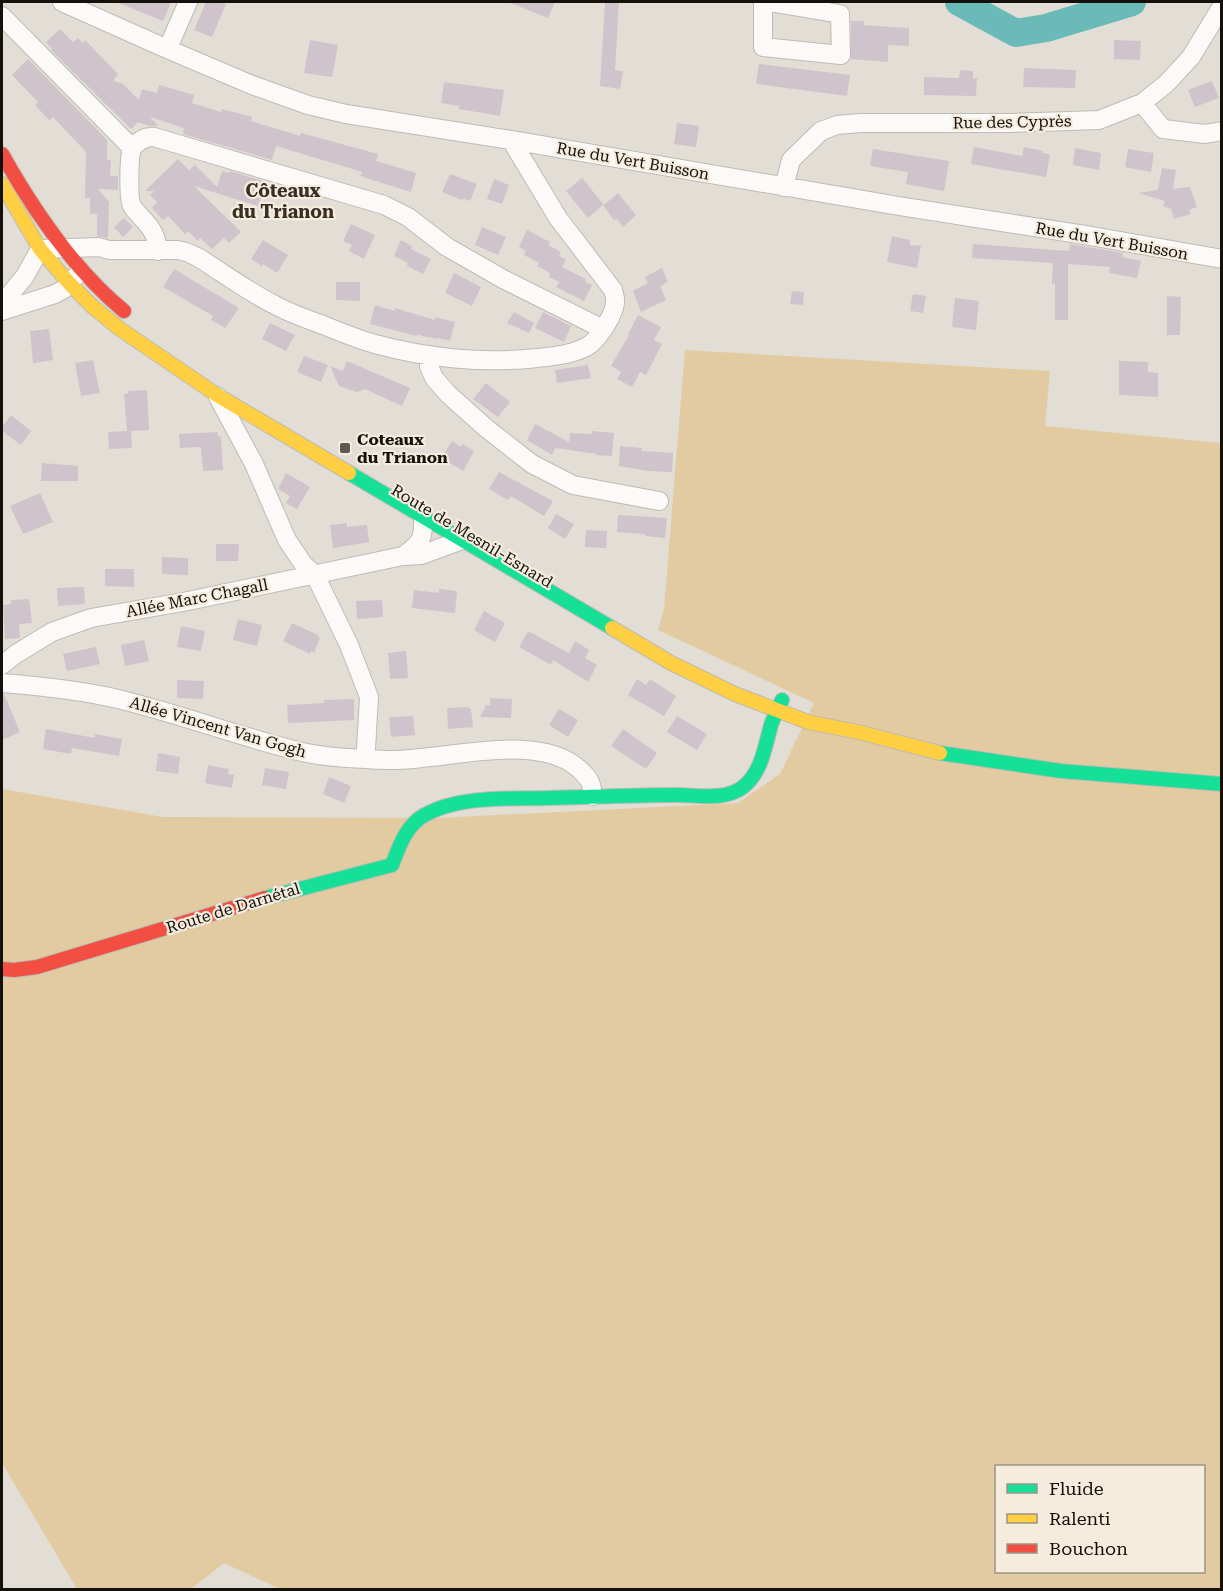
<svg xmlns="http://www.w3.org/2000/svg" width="1223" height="1591" viewBox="0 0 1223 1591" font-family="'Roboto Serif',serif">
	<rect width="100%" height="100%" fill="#e2ded5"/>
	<path fill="#e3cba1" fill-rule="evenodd" d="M685 350 1050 371 1045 426 1221 443V1589L282 1590 224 1563 191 1589H77L2 1463V789L163 817 437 818 738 803 780 774 814 703 658 630 664 609ZM996 1466H1204V1572H996Z"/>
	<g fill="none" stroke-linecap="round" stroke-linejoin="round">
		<path stroke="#6bbaba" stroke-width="28" d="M959 2 1016 33 1046 28 1132 2"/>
	</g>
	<path fill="#cfc4cb" d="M116 2H171L163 21Z
		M206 2H219L226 4 212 37 194 30Z
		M508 2H555L548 18Z
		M605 2H619L615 70 623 71 620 89 600 86Z
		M851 21H864L863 25 909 28V46L888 45V62L851 59Z
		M60 29 73 42 78 38 83 43 85 40 118 74 113 81 122 83 139 100 142 89 157 93 159 85 194 95 192 103 221 112 222 109 252 117 251 121 300 136 301 133 378 154 376 161 416 173 411 192 360 176 362 172 346 167 276 146 272 160 183 134 184 128 150 117 158 126H149L138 122 131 129 51 50 52 49 46 42Z
		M310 40 338 45 332 77 304 73Z
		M1114 40 1141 41 1140 60 1114 59Z
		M28 59 107 140V160H111L110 176H118V190L98 189 109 202 108 238 97 236V214H90V198H85L86 152 53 117 49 120 35 105 38 102 12 75Z
		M759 64 850 75 847 96 756 84Z
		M1024 68 1076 70 1075 88 1023 87Z
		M960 70 973 71V79L977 78 976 96 924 95V77L959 78Z
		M1212 81 1219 98 1195 107 1188 90Z
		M444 82 504 90 500 116 459 109V106L441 103Z
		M677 123 699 126 696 147 674 144Z
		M974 147 1022 156 1024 147 1043 151 1042 153 1050 154 1046 177 971 164Z
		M1075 148 1101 153 1099 170 1073 165Z
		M873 149 949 161 944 191 906 184 908 172 870 166Z
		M1128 149 1154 153 1151 172 1125 167Z
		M178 159 189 170 195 165 217 187 222 171 229 173 230 171 266 182 258 206 194 186 241 232 229 243 224 238 212 249 200 238 198 241 188 231 185 234 168 216 163 220 152 208 157 202 150 195 154 191H145Z
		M1162 168 1176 170 1173 189 1190 187 1197 207 1189 210 1191 214 1174 219 1171 209 1163 206 1165 201 1138 193 1158 190Z
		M450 174 477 184 470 201 463 198 462 200 442 192Z
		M582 178 604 205 618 193 636 215 623 227 617 219 614 220 603 205 588 218 566 191Z
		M494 179 509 185 502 204 487 199Z
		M124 218 133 227 123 237 114 227Z
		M351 224 375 235 364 259 349 251 352 245 343 241Z
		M482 227 506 237 498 255 475 245Z
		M527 230 550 242 548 245 561 252 559 256 566 259 562 267 586 279 585 282 592 285 584 301 556 287 559 282 549 277 550 273 537 266 539 263 524 255 526 251 519 247Z
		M892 236 910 240V245L921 246 917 268 887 262Z
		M263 240 288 255 277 273 263 264 262 266 251 259Z
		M401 240 412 246 411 249 431 259 423 274 407 266 408 263 394 256Z
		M973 244 1069 251 1070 244 1123 253 1122 257 1141 261 1137 278 1109 273 1110 267 1068 264V320H1055V283L1052 284 1053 263 972 258Z
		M662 268 668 282 660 286 666 300 641 312 633 291 648 283 645 277Z
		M174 269 239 308 225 328 211 320 213 316 163 287Z
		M454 273 481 287 472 306 445 293Z
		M336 282H360V301L336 300Z
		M792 291 804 292 803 305 790 304Z
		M913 294 926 296 923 313 910 311Z
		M1167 296 1181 297 1180 335H1167Z
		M955 298 979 301 976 330 952 327Z
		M375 305 395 311V308L435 320V317L455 322 450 341 438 338 437 339 429 337V338L417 334V336L370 324Z
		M514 312 534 323 529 333 507 323Z
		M543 312 571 326 564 342 535 328Z
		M638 315 661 327 654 340 662 344 646 375 640 372 632 387 617 379 621 372 611 366 629 335 628 334Z
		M270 323 295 335 286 351 262 339Z
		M49 329 53 360 33 363 30 331Z
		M304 356 328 365 321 382 297 372Z
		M93 360 100 393 81 396 75 363Z
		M347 361 410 388 402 406 365 389 357 392 339 386 330 366 343 371Z
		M1119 361 1148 362V372L1158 373V397L1119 395Z
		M588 365 591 378 557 383 555 370Z
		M486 383 510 402 498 417 473 399Z
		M147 390 149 430 129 431H131L132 448 109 449 108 432 127 431 124 394H128V391Z
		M11 415 31 431 21 445 2 431V427Z
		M535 424 569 442 570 433 592 434V431L614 433 612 456 596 455 597 454 555 448 552 455 527 440Z
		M218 432V437L221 436 223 470 203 471 201 447 180 448 179 434Z
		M452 441 461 447 463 444 474 451 463 471 441 458Z
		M620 446 642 448V451L673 453 672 472 648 471 619 466Z
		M42 463 78 466V481H41Z
		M499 472 553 501 544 516 511 496 508 500 489 489Z
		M286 473 310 487 297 509 286 503 290 496 278 489Z
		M40 493 53 522 23 534 10 506Z
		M556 514 574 524 565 539 548 528Z
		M618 515 667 518 665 538 645 536V534L617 532Z
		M347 523V527L367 525 369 542 333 548 330 525Z
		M586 530 607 531 606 548 585 547Z
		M216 544H239L238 561H216Z
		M162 557 188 558V575L162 574Z
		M105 569H134V587L105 586Z
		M84 587 85 604 58 606 57 588Z
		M439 589 457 591 455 613 412 608 414 590 439 593Z
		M29 599 32 623 19 624 20 638 5 639 3 605 11 604V600Z
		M382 600 383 617 357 619 356 601Z
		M484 611 505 623 495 642 474 630Z
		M238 619 262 625 257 646 233 640Z
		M292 623 318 635V637L320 638 314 653 311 651 310 654 283 641Z
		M181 626 205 631 201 651 177 647Z
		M528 631 569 653 575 641 589 650 585 658 597 665 588 682 553 660 551 665 519 647Z
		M144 640 149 661 125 666 121 645Z
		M96 647 100 664 67 671 63 654Z
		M406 651 408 678 390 679 388 653Z
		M637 679 646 685 650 679 676 696 664 716 628 695Z
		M177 680 204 681 203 699 177 698Z
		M2 694H4L20 732 2 740Z
		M490 698 512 699 511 718 480 717 486 705H490Z
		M354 699V720L288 723 287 705 324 703V700Z
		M467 707 471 709 473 727 448 729 447 708Z
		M559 709 578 720 568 737 549 725Z
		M413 716 415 735 391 737 389 717Z
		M677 716 707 734 697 750 667 732Z
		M46 729 95 738V734L122 739 119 756 72 748 71 754 43 749Z
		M623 729 657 753 646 769 611 746Z
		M158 753 180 757 178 774 156 771Z
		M208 765 229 769 228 774 234 775 232 788 205 783Z
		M265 768 289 772 286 789 262 785Z
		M329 777 351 786 344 803 323 794Z"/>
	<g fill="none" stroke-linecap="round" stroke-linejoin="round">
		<defs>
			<path id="street" d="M62 2 165 48 252 85 308 105 346 114 511 140 899 206 1085 235 1222 259
				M763 2V47L841 55 840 14 769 2
				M2 16 132 148C129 156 128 199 132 206 134 210 138 213 141 217 151 227 157 236 158 251
				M165 48 171 41 188 2
				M1142 103 1163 129 1205 134 1222 131
				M132 148C138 141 145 136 154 137L384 205 408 217 447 247 503 279 603 329
				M784 187 791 160 821 131 837 125 861 123H1011L1099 120 1142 103 1166 84 1191 57 1222 6
				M2 304 25 276 40 249 99 247 109 250H178C195 253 208 264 222 273 239 284 255 295 273 304 289 313 306 319 323 325 340 332 357 339 375 344 426 358 484 364 537 358 554 356 570 355 586 347 597 342 614 315 615 303 616 299 614 294 613 290L558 218 511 140
				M2 311 55 294 64 289 77 275
				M430 355 429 366 434 378 448 394 486 428 532 464 573 485 659 501
				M218 397 254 464 287 540 304 565 315 575 349 645 369 697 366 749 363 759
				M403 556C421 543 424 539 423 517
				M2 665 16 654 52 632 91 618 183 602 403 556 421 555 462 540
				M2 683C40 686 80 690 118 699 180 714 240 737 302 752 329 758 360 759 388 760 440 762 537 730 579 769 583 773 588 777 590 782 592 786 592 791 593 796"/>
			<path id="fast" d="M349 473 612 628
				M940 753 1061 771 1222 784
				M265 898 392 865C399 847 406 826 423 816 458 795 510 799 549 798 591 797 634 795 677 795 698 795 725 801 743 787 762 772 765 746 771 725 774 716 779 708 782 700"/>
			<path id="slow" d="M2 184 40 249 69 283 93 307 120 329 217 395 349 473
				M612 628 671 663 735 694 808 722 858 732 940 753"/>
			<path id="jam" d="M2 154C34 211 73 269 124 311
				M2 969 14 970 37 967 265 898"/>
		</defs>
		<use href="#street" stroke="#bebbb4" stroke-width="20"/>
		<use href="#fast" stroke="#bebbb4" stroke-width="16"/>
		<use href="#slow" stroke="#bebbb4" stroke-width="16"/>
		<use href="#jam" stroke="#bebbb4" stroke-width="16"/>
		<use href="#street" stroke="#fbfaf9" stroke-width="18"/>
		<use href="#fast" stroke="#16e098" stroke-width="14"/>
		<use href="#slow" stroke="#ffcf43" stroke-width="14"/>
		<use href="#jam" stroke="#f24e42" stroke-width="14"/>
	</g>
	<rect fill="#5c5952" stroke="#f5ecdd" stroke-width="2" x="339" y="442" width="12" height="12" rx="3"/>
	<g text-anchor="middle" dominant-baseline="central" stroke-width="4.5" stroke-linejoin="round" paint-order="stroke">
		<g font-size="16" fill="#14110c" stroke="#f5ecdd">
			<text transform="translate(1012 122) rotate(-1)">Rue des Cyprès</text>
			<text transform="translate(633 161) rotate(10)">Rue du Vert Buisson</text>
			<text transform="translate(1112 241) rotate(10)">Rue du Vert Buisson</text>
			<text transform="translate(472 536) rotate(31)">Route de Mesnil-Esnard</text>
			<text transform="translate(197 598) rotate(-11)">Allée Marc Chagall</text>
			<text transform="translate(218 727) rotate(16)">Allée Vincent Van Gogh</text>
			<text transform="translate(233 908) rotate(-17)">Route de Darnétal</text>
		</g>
		<g font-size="16" font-weight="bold" fill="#14110c" stroke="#f5ecdd" text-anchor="start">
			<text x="357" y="439">Coteaux<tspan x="357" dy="18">du Trianon</tspan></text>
		</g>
		<g font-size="18" font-weight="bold" fill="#363024" stroke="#f5ecdd">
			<text x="283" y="190">Côteaux<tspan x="283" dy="21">du Trianon</tspan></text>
		</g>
	</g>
	<rect width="1223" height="1591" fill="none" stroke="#14110c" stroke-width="6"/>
	<rect x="995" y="1465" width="210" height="108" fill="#f5ecdd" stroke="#9b9489" stroke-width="1.5"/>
	<rect x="1007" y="1484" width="30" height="9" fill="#16e098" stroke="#9b9489" stroke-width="1.5"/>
	<text x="1049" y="1495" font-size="18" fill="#14110c">Fluide</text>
	<rect x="1007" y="1514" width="30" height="9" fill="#ffcf43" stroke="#9b9489" stroke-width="1.5"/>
	<text x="1049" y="1525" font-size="18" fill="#14110c">Ralenti</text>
	<rect x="1007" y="1544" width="30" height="9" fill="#f24e42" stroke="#9b9489" stroke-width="1.5"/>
	<text x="1049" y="1555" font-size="18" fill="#14110c">Bouchon</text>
</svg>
